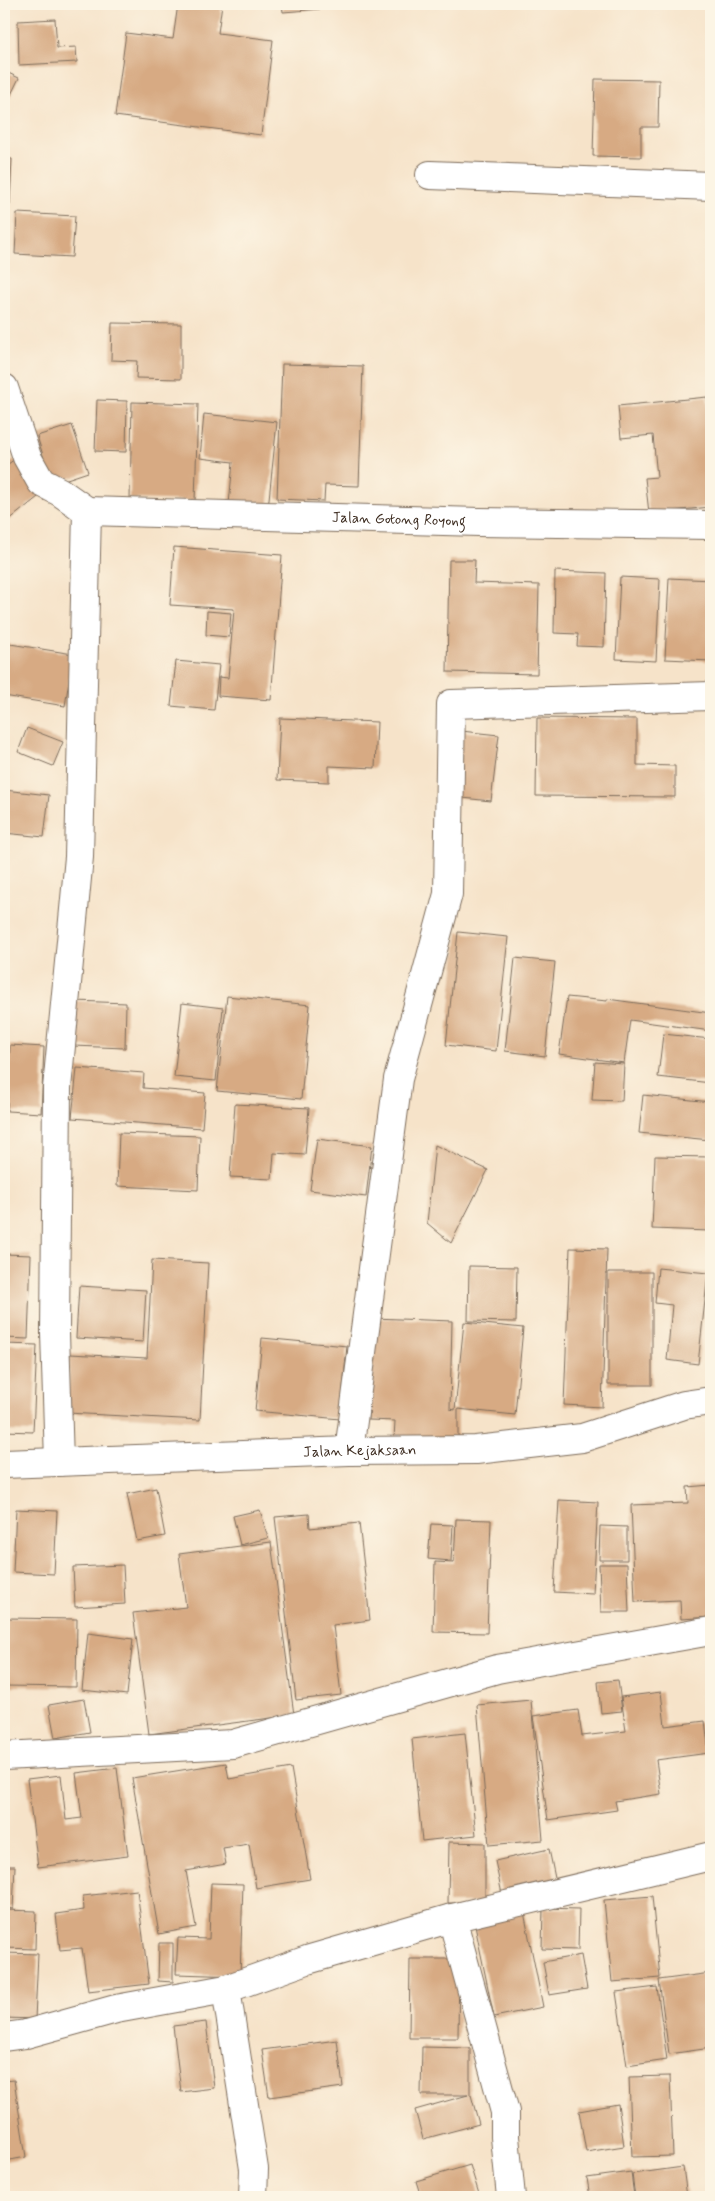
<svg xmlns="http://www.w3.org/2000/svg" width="715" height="2201" viewBox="0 0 715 2201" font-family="Mynerve,sans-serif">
	<rect width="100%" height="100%" fill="#fcf5e5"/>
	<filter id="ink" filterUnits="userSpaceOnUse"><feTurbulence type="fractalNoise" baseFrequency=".02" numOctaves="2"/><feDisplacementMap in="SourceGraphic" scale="10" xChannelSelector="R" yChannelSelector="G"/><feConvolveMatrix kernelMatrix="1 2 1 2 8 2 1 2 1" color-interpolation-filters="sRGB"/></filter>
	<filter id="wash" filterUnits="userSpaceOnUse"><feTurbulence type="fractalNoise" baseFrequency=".0096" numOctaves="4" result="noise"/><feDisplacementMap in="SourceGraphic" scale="20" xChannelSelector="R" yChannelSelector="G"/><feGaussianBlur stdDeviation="1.12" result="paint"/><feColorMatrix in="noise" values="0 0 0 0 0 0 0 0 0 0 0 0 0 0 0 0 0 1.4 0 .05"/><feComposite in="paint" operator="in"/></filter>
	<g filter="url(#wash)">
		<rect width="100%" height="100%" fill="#f6e3c9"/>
		<g id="blocks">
			<path fill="#d7aa83" d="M178 4H222L218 33 273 40 261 135 115 116 126 33 173 39Z
				M282 4H333L334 8 283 12Z
				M55 19 57 48 76 47 77 62 19 65 18 21Z
				M4 71 19 78 4 109Z
				M595 79 659 80 658 127H641V157L593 156Z
				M4 158 12 159 10 204 4 203Z
				M17 213 75 216 72 257 15 254Z
				M112 323 181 324V379L136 378 137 361 111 360Z
				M282 364 363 366 359 486 325 485 324 501 277 499Z
				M707 397 711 436V507L649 513 645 478 657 477 653 435 621 438 618 406Z
				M97 400 127 401 126 452 95 451Z
				M132 402 198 404 195 501 130 499Z
				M204 414 277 422 268 509 229 504 233 462 200 458Z
				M4 424 18 436 4 452Z
				M72 425 88 472 52 484 37 436Z
				M15 459 43 493 4 524V467Z
				M174 547 282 555 271 700 218 696 219 677 228 678 234 609 170 605Z
				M449 560H475L474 583 539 585 537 674 447 672Z
				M555 571 606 573 604 647 577 646 578 634 554 633Z
				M620 577 660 579 656 661 616 659Z
				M669 578 711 580V661L665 659Z
				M207 611 231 613 229 637 206 635Z
				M4 643 73 654 65 706 4 696Z
				M176 661 219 665 214 710 171 706Z
				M280 718 377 722 375 768 329 766V782L277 780Z
				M537 718 637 719V765L675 766V797L536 796Z
				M27 728 63 742 53 766 18 752Z
				M461 731 499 735 491 801 453 797Z
				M4 790 49 795 44 837 4 833Z
				M458 932 508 937 496 1051 446 1045Z
				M515 958 555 962 545 1056 505 1051Z
				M227 996 310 1005 301 1099 217 1091Z
				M567 997 607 1001V999L711 1013V1031L630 1020 624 1063 559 1054Z
				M75 1001 126 1003 125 1048 73 1046Z
				M182 1003 223 1008 216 1081 174 1077Z
				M663 1034 711 1039V1083L658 1077Z
				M10 1045 44 1047 41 1113 7 1111Z
				M595 1062 624 1064 622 1101 592 1100Z
				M77 1068 144 1073 143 1088 205 1093 202 1128 72 1118Z
				M643 1095 711 1102 710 1140 639 1133Z
				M235 1104 309 1108 305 1155 274 1153 272 1179 230 1177Z
				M119 1133 200 1136 198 1190 117 1186Z
				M317 1139 372 1146 366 1197 310 1190Z
				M435 1145 488 1170 451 1243 427 1223Z
				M655 1156 711 1157 710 1231 652 1229Z
				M570 1248 607 1249 602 1407 564 1405Z
				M4 1254 31 1255 28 1339 4 1338Z
				M152 1260 208 1263 200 1420 67 1413 70 1354 147 1358Z
				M469 1266 517 1267 516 1322 468 1321Z
				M658 1268 708 1273 698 1364 667 1360 672 1305 655 1303Z
				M608 1272H652V1385H608Z
				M79 1286 146 1290 143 1342 76 1338Z
				M373 1318 452 1321 450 1409 455 1410 464 1322 523 1328 515 1415 458 1409V1440L394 1439 395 1421 369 1420Z
				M710 1331H711V1364L708 1363Z
				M262 1338 347 1346 340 1419 255 1411Z
				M4 1344 37 1345 33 1432 4 1431Z
				M711 1485V1617L681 1619 680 1600 635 1602 631 1505 688 1503 687 1487Z
				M156 1488 165 1536 137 1541 127 1494Z
				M559 1500 598 1502 593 1594 554 1592Z
				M16 1509 57 1511 54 1574 13 1572Z
				M260 1510 268 1538 240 1545 233 1516Z
				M309 1514 310 1528 359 1523 370 1620 333 1625 341 1695 296 1700 275 1517Z
				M456 1519 491 1520 487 1633 433 1632 435 1562 454 1563Z
				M431 1524 453 1525 451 1561 428 1559Z
				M600 1526 627 1527V1560H599Z
				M271 1542 294 1715 149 1734 133 1613 186 1607 179 1554Z
				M599 1564H627L629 1612H601Z
				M123 1565 125 1604 75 1607 73 1567Z
				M7 1618 77 1619 76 1687 5 1686Z
				M88 1633 133 1639 127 1695 82 1690Z
				M618 1680 622 1711 601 1713 598 1682Z
				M661 1692 665 1726 705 1721 709 1753 656 1760 661 1794 615 1801 617 1810 548 1820 533 1716 578 1710 582 1736 626 1731 621 1697Z
				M84 1699 90 1732 55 1738 49 1705Z
				M531 1700 543 1840 489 1845 477 1705Z
				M465 1733 476 1835 422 1841 412 1739Z
				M226 1763 229 1779 291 1768 310 1879 256 1888 249 1844 223 1848 226 1864 186 1871 196 1927 159 1934 132 1778Z
				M117 1768 128 1856 38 1867 27 1779 61 1775 66 1820 82 1818 76 1773Z
				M449 1842 485 1843V1903H448Z
				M549 1849 557 1888 503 1899 495 1861Z
				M4 1866H15L13 1909 4 1908Z
				M211 1883 243 1884 240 1976 176 1974 178 1938 209 1939Z
				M137 1890 149 1984 88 1991 82 1948 60 1950 56 1914 84 1910 83 1896Z
				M652 1896 660 1978 612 1982 604 1900Z
				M543 1908 579 1909 578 1950 542 1949Z
				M4 1910 36 1911 35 1949 4 1948Z
				M524 1912 543 2007 494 2017 474 1921Z
				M159 1943H173V1982L158 1981Z
				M4 1953 38 1954 35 2019 4 2018Z
				M581 1955 587 1989 549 1995 543 1962Z
				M410 1959H459L458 2038H409Z
				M711 1973V2048L669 2054 659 1980Z
				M657 1987 667 2060 627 2066 616 1992Z
				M206 2022 214 2088 181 2092 173 2026Z
				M337 2040 343 2087 269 2097 262 2050Z
				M422 2047 470 2048V2095H471L479 2124 423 2139 415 2110 468 2095H421Z
				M670 2076 673 2156 632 2157 629 2077Z
				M14 2080 26 2157 5 2161 4 2081Z
				M618 2104 624 2146 586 2152 579 2111Z
				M470 2165 479 2194 470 2197H421L416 2181Z
				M683 2167 687 2197H635L632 2174Z
				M631 2172 634 2197H590L587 2178Z"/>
		</g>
	</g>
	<g filter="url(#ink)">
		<use href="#blocks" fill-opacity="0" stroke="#7c6b5a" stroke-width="1"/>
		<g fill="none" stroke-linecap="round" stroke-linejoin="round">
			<defs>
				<g id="minor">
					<path d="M430 175 711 186"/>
					<path d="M4 388 27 457 41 482 60 492 87 511 79 857 57 1088 55 1333 59 1462"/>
					<path id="s1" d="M87 511 479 522 711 525"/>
					<path d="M349 1451 398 1079 448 894 451 704 711 696"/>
					<path id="s2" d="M4 1464 349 1451 476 1450 582 1438 684 1405 711 1401"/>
					<path d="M4 1756 233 1744 497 1669 711 1631"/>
					<path d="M452 1918 505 2112V2137L511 2197"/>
					<path d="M226 1989 254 2169 253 2197"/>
					<path d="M4 2037 26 2034 116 2009 226 1989 307 1960 452 1918 711 1856"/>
				</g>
			</defs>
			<use href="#minor" stroke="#7c6b5a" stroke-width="30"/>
			<use href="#minor" stroke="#fff" stroke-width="28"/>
		</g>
	</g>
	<g text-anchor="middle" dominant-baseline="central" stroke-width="4.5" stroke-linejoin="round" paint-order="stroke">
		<g font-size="15" fill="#3b2a1e" stroke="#fcf5e5">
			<text stroke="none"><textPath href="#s1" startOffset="312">Jalan Gotong Royong</textPath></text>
			<text stroke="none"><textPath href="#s2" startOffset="356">Jalan Kejaksaan</textPath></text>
		</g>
	</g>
	<rect width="715" height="2201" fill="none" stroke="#fcf5e5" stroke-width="20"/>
</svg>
